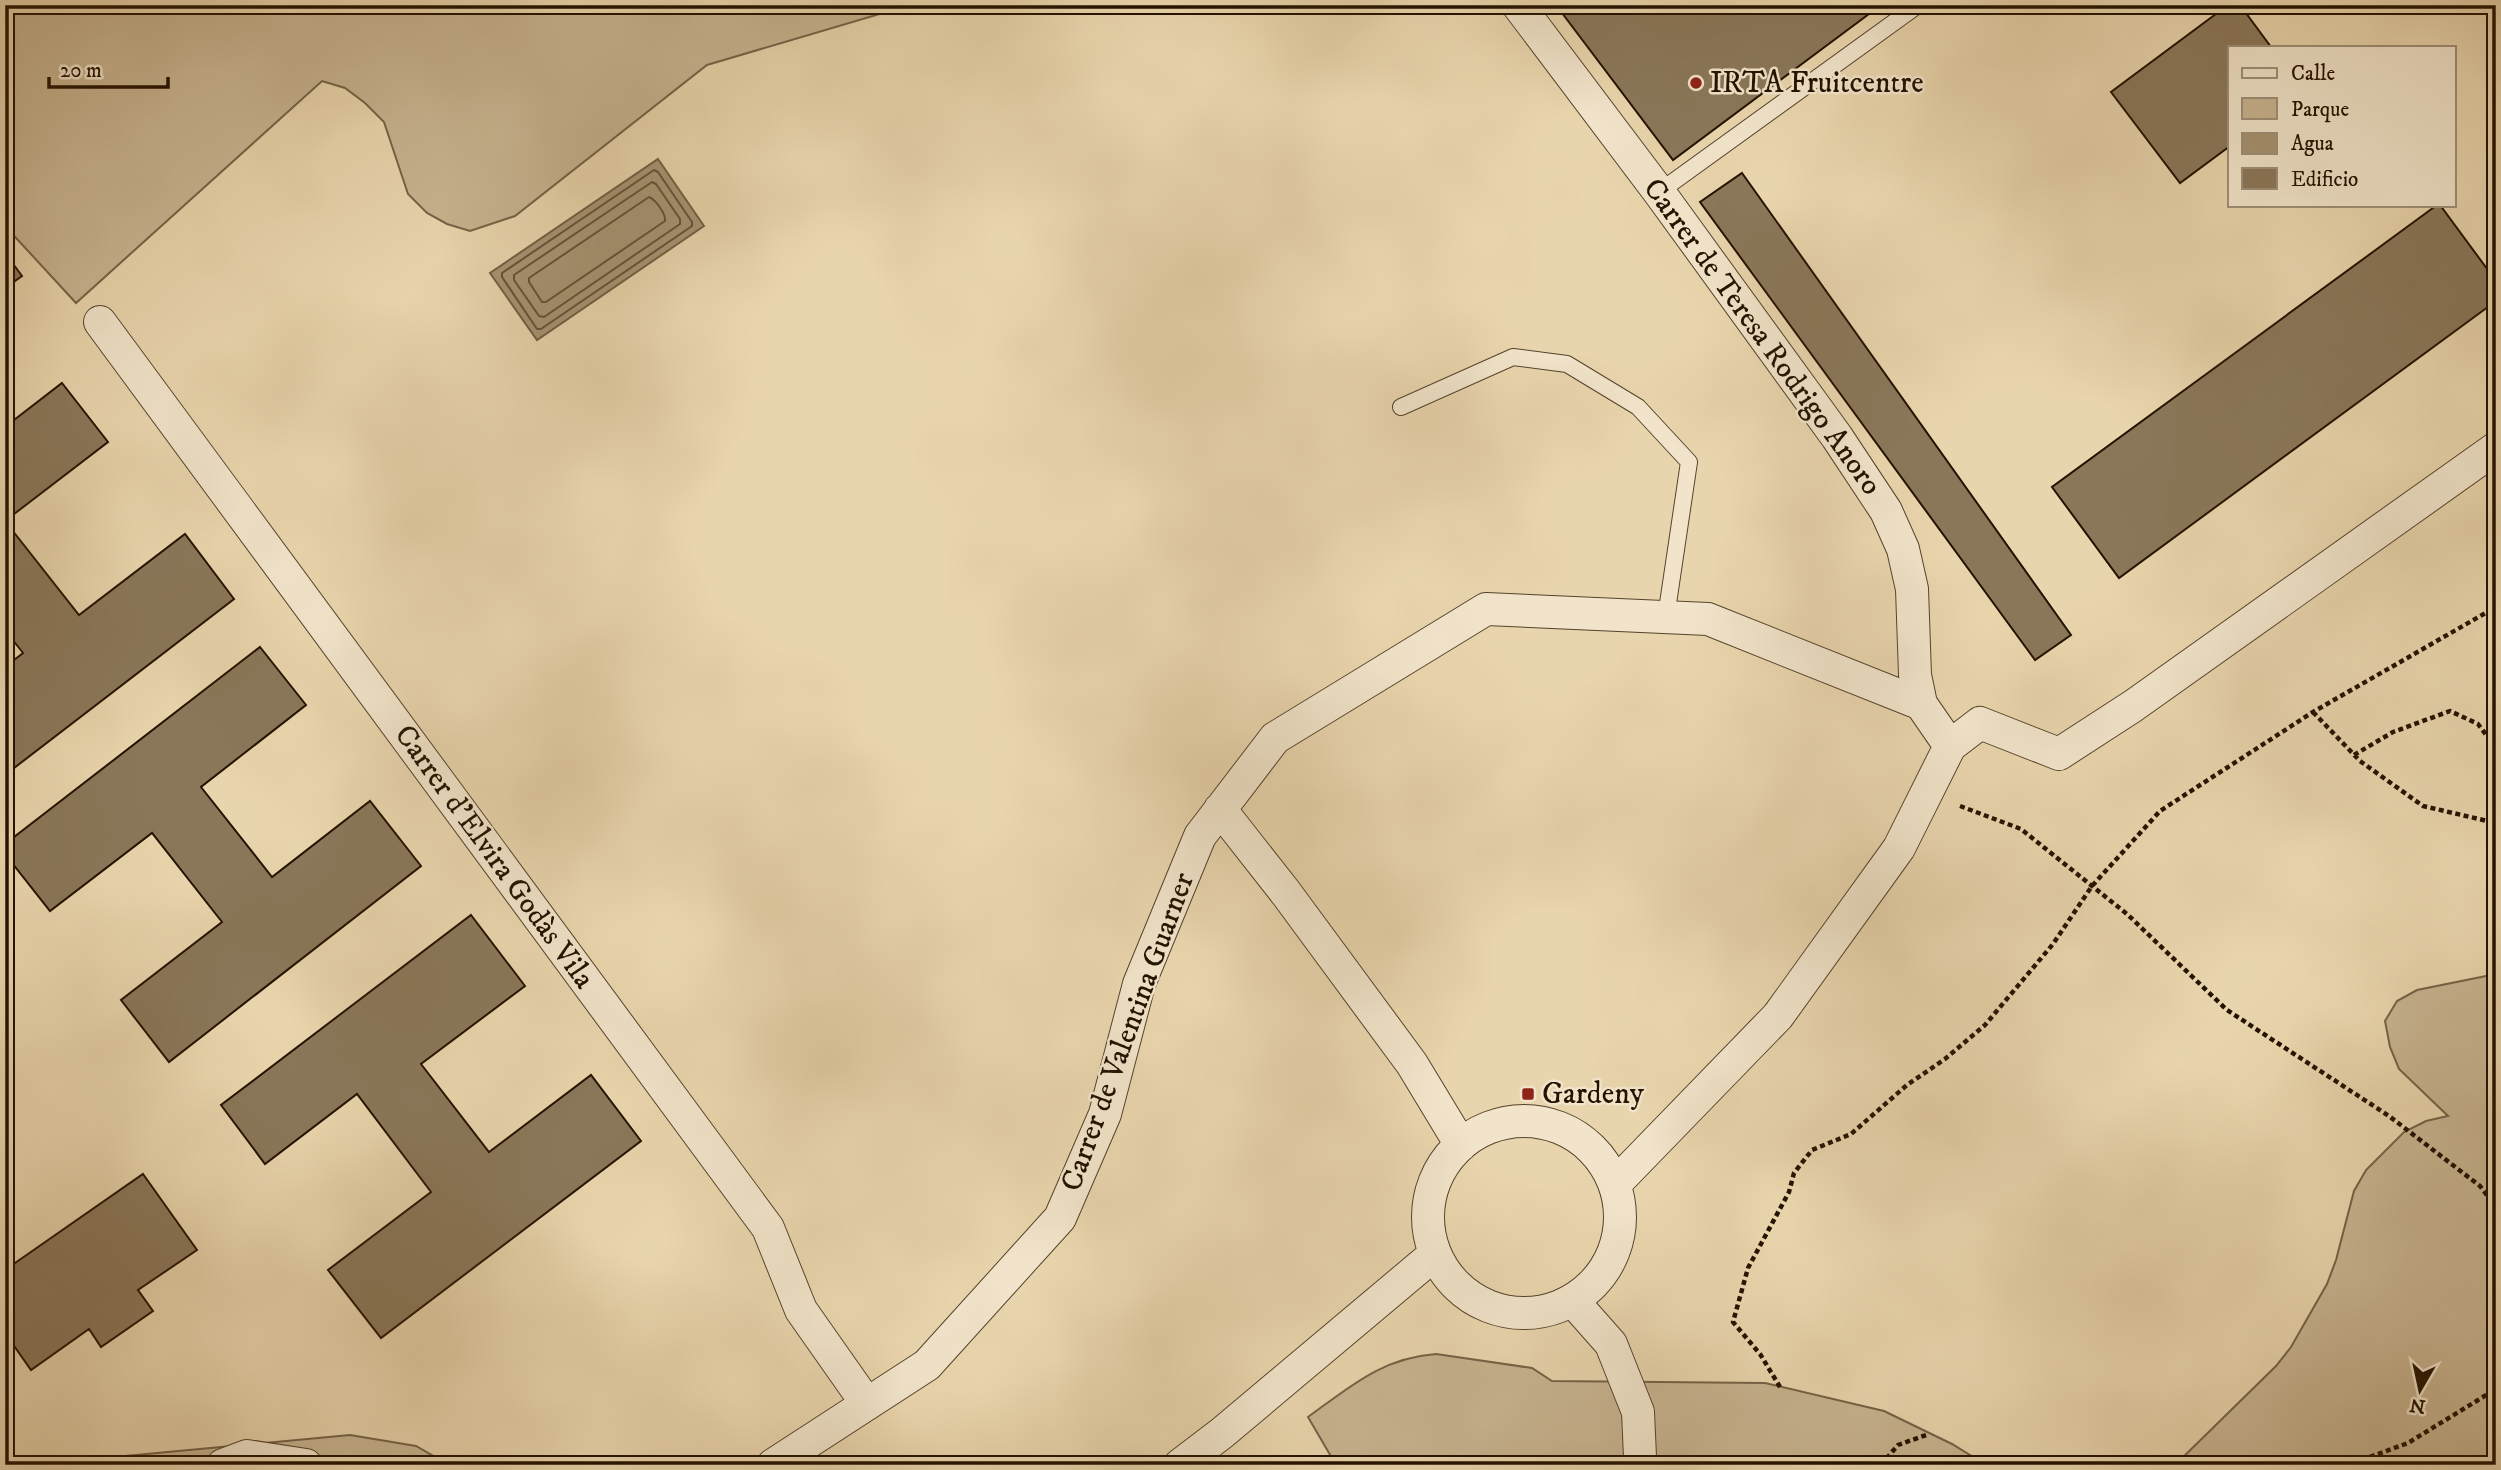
<svg xmlns="http://www.w3.org/2000/svg" width="2501" height="1470" viewBox="0 0 2501 1470" font-family="'IM FELL DW Pica',serif">
	<rect width="100%" height="100%" fill="#e9d5ad"/>
	<filter id="stains"><feTurbulence type="fractalNoise" baseFrequency=".00286" numOctaves="4"/><feColorMatrix values="0 0 0 0 .2 0 0 0 0 .09 0 0 0 0 .02 0 0 0 .5 -.17"/></filter>
	<radialGradient id="worn" r=".72"><stop offset=".6" stop-color="#630" stop-opacity="0"/><stop offset="1" stop-color="#630" stop-opacity=".3"/></radialGradient>
	<path fill="#c7b490" stroke="#756348" stroke-width="2" d="M5 5H910L707 65 515 216 470 231 447 224 427 213 408 194 384 122 365 103 345 88 322 81 76 303 5 226Z
		M2496 974V1465H2175L2276 1366 2291 1347 2327 1284 2336 1260 2354 1191 2366 1170 2404 1132 2426 1121 2448 1116 2399 1069 2390 1047 2385 1021 2397 1001 2417 990Z
		M1436 1354 1532 1368 1552 1381 1765 1383 1884 1411 1952 1444 1986 1465H1336L1308 1417C1351 1386 1382 1358 1436 1354Z
		M350 1435 416 1446 435 1457 438 1465H28Z"/>
	<path fill="#a69372" stroke="#725f44" stroke-width="2" d="M658 159 704 226 537 340 490 273Z"/>
	<g fill="none" stroke-linecap="round" stroke-linejoin="round">
		<path stroke="#645239" stroke-width="2" d="M654 170 658 172 692 222V226L541 329H537L502 277V273Z
			M652 182 656 184 680 219V224L544 317 539 316 514 280V275Z
			M649 197C656 200 666 214 665 221L546 302H542L529 282V278Z"/>
	</g>
	<path fill="#8a775a" stroke="#231200" stroke-width="2" d="M1556 5H1881L1673 160Z
		M2228 5H2240L2271 47H2230V146L2180 183 2111 92Z
		M1742 173 2071 635 2035 660 1700 202Z
		M2437 205H2440L2496 281V301L2119 578 2052 487Z
		M5 253 22 276 5 288Z
		M62 383 108 442 5 521 79 615 185 534 234 599 5 775V667L23 653 5 630V427Z
		M260 647 306 705 201 787 272 877 370 801 421 866 169 1062 121 1000 222 922 152 833 50 911 5 854V844Z
		M471 915 525 986 421 1064 489 1152 591 1075 641 1141 381 1338 328 1270 431 1192 357 1094 265 1164 221 1105Z
		M143 1174 197 1250 138 1290 153 1311 101 1347 89 1329 31 1370 5 1333V1270Z"/>
	<g fill="none" stroke-linecap="round" stroke-linejoin="round">
		<defs>
			<path id="lane" d="M1659 192 1918 5
				M1401 407 1513 357 1567 364 1638 407 1689 462 1666 617"/>
			<path id="street" d="M1518 5 1659 192 1837 437 1886 511 1903 549 1912 589 1915 675 1921 704
				M100 322 768 1228 801 1310 867 1404
				M1220 809 1286 893 1412 1064 1461 1145
				M1428 1217a96 96 0 1 1 192 0a96 96 0 1 1-192 0Z
				M1615 1184 1778 1016 1899 848 1950 746 1980 723 2059 754 2133 706 2496 448
				M1573 1301 1611 1344 1638 1412 1640 1457 1638 1465
				M223 1465 247 1456 306 1465
				M773 1465 927 1365 1060 1218 1105 1114 1139 984 1200 836 1275 738 1486 609 1708 619 1921 704 1950 746
				M1180 1465 1222 1433 1435 1254"/>
		</defs>
		<use href="#lane" stroke="#54432b" stroke-width="18"/>
		<use href="#street" stroke="#54432b" stroke-width="34"/>
		<path stroke="#231200" stroke-width="4.5" stroke-dasharray="5 3.5" stroke-linecap="butt" d="M2313 712 2360 761 2423 806 2496 823
			M2354 755 2393 732 2450 711 2478 724 2496 748
			M1960 806 2021 829 2127 914 2227 1010 2389 1116 2480 1186 2496 1207
			M1780 1387 1760 1354 1733 1322 1748 1268 1789 1192 1794 1173 1812 1150 1851 1134 1907 1085 1945 1059 1985 1025 2053 944 2092 886 2160 811 2313 712 2496 607
			M1881 1465 1898 1445 1929 1434
			M2355 1465 2367 1458 2408 1443 2496 1389"/>
		<use href="#lane" stroke="#f1e4ca" stroke-width="16"/>
		<use href="#street" stroke="#f1e4ca" stroke-width="32"/>
	</g>
	<g fill="#8f2418" stroke="#f1e4ca" stroke-width="2.5">
		<circle cx="1696" cy="83" r="7"/>
		<rect x="1521" y="1087" width="14" height="14" rx="3.5"/>
	</g>
	<g text-anchor="middle" dominant-baseline="central" stroke-width="5" stroke-linejoin="round" paint-order="stroke">
		<g font-size="30" fill="#231200" stroke="#f1e4ca" text-anchor="start">
			<text x="1710" y="83">IRTA Fruitcentre</text>
			<text x="1542" y="1094">Gardeny</text>
		</g>
		<g font-size="30" fill="#231200" stroke="#f1e4ca">
			<text transform="translate(1762 337) rotate(54)">Carrer de Teresa Rodrigo Anoro</text>
			<text transform="translate(494 857) rotate(54)">Carrer d'Elvira Godàs Vila</text>
			<text transform="translate(1128 1032) rotate(-70)">Carrer de Valentina Guarner</text>
		</g>
	</g>
	<rect width="2501" height="1470" fill="none" stroke="#e9d5ad" stroke-width="28"/>
	<rect x="7" y="7" width="2487" height="1456" fill="none" stroke="#231200" stroke-width="3.5"/>
	<rect x="14" y="14" width="2473" height="1442" fill="none" stroke="#231200" stroke-width="2"/>
	<rect x="2228" y="46" width="228" height="161" fill="#f1e4ca" stroke="#9f9079" stroke-width="2"/>
	<rect x="2242" y="68" width="35" height="10" fill="#f1e4ca" stroke="#9f9079" stroke-width="2"/>
	<text x="2291" y="80" font-size="21" fill="#231200">Calle</text>
	<rect x="2242" y="98" width="35" height="21" fill="#c7b490" stroke="#9f9079" stroke-width="2"/>
	<text x="2291" y="116" font-size="21" fill="#231200">Parque</text>
	<rect x="2242" y="133" width="35" height="21" fill="#a69372" stroke="#9f9079" stroke-width="2"/>
	<text x="2291" y="150" font-size="21" fill="#231200">Agua</text>
	<rect x="2242" y="168" width="35" height="21" fill="#8a775a" stroke="#9f9079" stroke-width="2"/>
	<text x="2291" y="186" font-size="21" fill="#231200">Edificio</text>
	<g transform="translate(2420 1390) rotate(189)" stroke="#f1e4ca" stroke-width="5" paint-order="stroke">
	<path d="M0-5L12 26L0 18L-12 26Z" fill="#231200"/>
	<text y="-10" font-size="19" font-weight="bold" text-anchor="middle" fill="#231200">N</text>
	</g>
	<path d="M49 77v10h119v-10" fill="none" stroke="#231200" stroke-width="3.5"/>
	<text x="60" y="77" font-size="21" fill="#231200" stroke="#f1e4ca" stroke-width="5" paint-order="stroke">20 m</text>
	<rect width="100%" height="100%" filter="url(#stains)"/>
	<rect width="100%" height="100%" fill="url(#worn)"/>
</svg>
